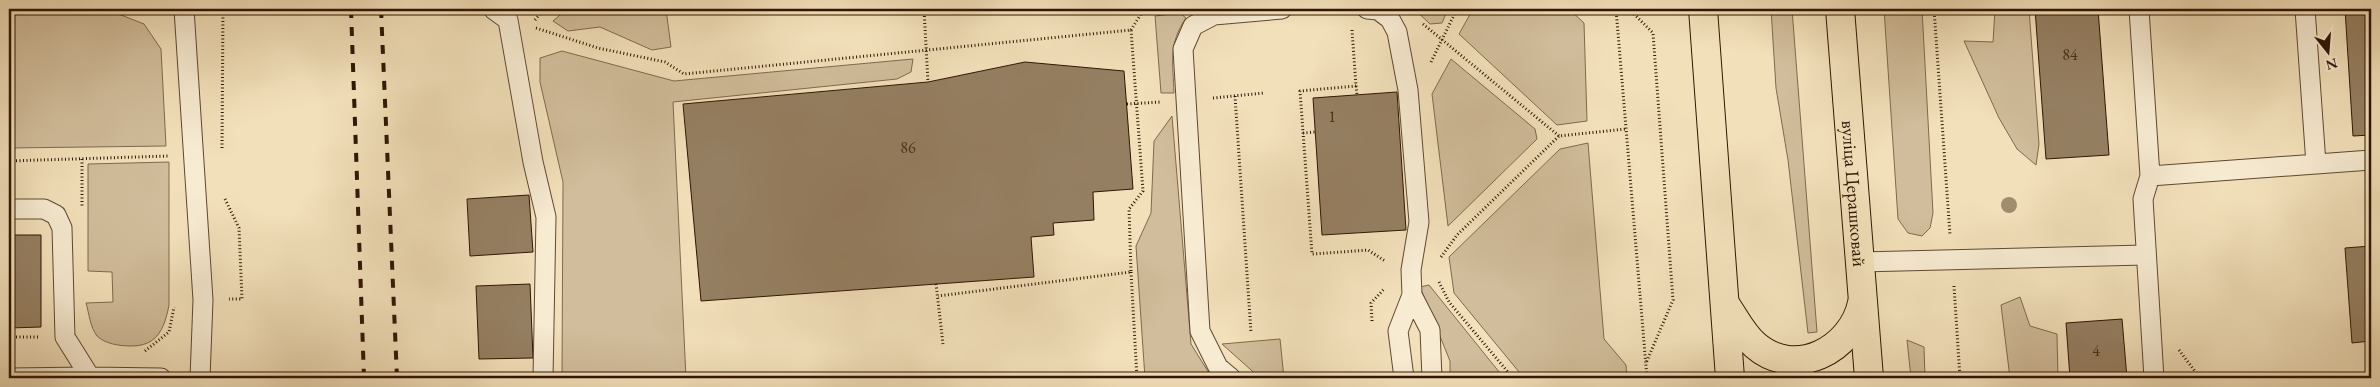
<svg xmlns="http://www.w3.org/2000/svg" width="2380" height="387" viewBox="0 0 2380 387" font-family="'EB Garamond',serif">
	<rect width="100%" height="100%" fill="#f2e0ba"/>
	<filter id="stains"><feTurbulence type="fractalNoise" baseFrequency=".004" numOctaves="4"/><feColorMatrix values="0 0 0 0 .2 0 0 0 0 .09 0 0 0 0 .02 0 0 0 .5 -.17"/></filter>
	<radialGradient id="worn" r=".72"><stop offset=".6" stop-color="#630" stop-opacity="0"/><stop offset="1" stop-color="#630" stop-opacity=".3"/></radialGradient>
	<path fill="#d1bd9b" stroke="#80694e" d="M577 9H666L671 47 652 50 600 27 568 31 553 21 566 10Z
		M1414 9H1448L1442 23 1430 24Z
		M1473 9H1569L1584 23 1587 121 1557 125 1459 34Z
		M1771 9H1792L1817 332 1808 333 1788 160 1776 88Z
		M1884 9H1922L1933 213 1930 228 1922 236 1908 233 1898 219Z
		M1995 9H2029L2039 144 2036 165 2017 149 1999 118 1964 41 1993 42Z
		M116 13 144 24 161 49 166 146 9 148V14Z
		M1180 13 1186 18C1168 44 1173 63 1174 93H1161L1155 16Z
		M562 51 674 81 913 59 911 72 897 79 673 102 686 378H562L563 182 540 82V58Z
		M1451 59 1535 129 1537 139 1448 226 1432 94Z
		M1172 116 1191 344 1212 378H1145L1136 246 1151 213 1154 141Z
		M1588 143 1604 339 1626 365 1627 378H1524L1454 293 1449 257 1560 149Z
		M169 162V305C163 337 152 350 118 345 111 344 102 341 97 336 90 327 89 313 86 303L113 302 112 272 88 271V164Z
		M1429 285 1504 378H1450V361L1420 287Z
		M2020 297 2030 326 2057 334 2058 378H2010L2001 305Z
		M1280 339 1284 378H1260L1222 344Z
		M1907 340 1924 347 1925 378H1911Z"/>
	<path fill="#957f62" stroke="#301502" d="M2035 9H2098L2109 155 2046 159Z
		M2345 9H2371V135L2353 136Z
		M1025 62 1124 71 1133 189 1093 192 1094 220 1053 223 1054 235 1031 237 1034 277 701 301 683 104 928 82Z
		M1397 92 1406 230 1322 235 1313 98Z
		M529 195 533 252 470 256 467 199Z
		M9 235H41V327L9 328Z
		M2371 246V341L2352 343 2345 248Z
		M530 284 533 358 479 359 476 286Z
		M2122 319 2127 378H2070L2066 323Z"/>
	<g fill="none" stroke-linecap="round" stroke-linejoin="round">
		<defs>
			<path id="lane" d="M184 9 203 300 200 378
				M493 9 508 20 533 162 546 217 543 378
				M1367 9 1378 10 1390 19 1397 32 1408 90 1419 222 1411 270 1412 295 1430 330 1432 378
				M2139 9 2150 176
				M2305 9 2316 164
				M9 209H44L56 215 62 228 65 337 90 377 161 378
				M1860 262 2145 255
				M9 378 90 377
				M1231 378 1218 367 1200 331 1183 49 1193 26 1214 15 1282 9
				M1404 378 1398 331 1412 295
				M2154 378 2143 199 2150 176 2371 160"/>
			<g id="primary">
				<path d="M1703 9 1730 378"/>
				<path id="s1" d="M1840 9 1869 378"/>
				<path d="M1725 304C1735 318 1742 334 1755 345 1795 380 1852 350 1862 303"/>
			</g>
		</defs>
		<use href="#lane" stroke="#604830" stroke-width="21"/>
		<use href="#primary" stroke="#301502" stroke-width="30"/>
		<path stroke="#301502" stroke-width="3" stroke-dasharray="1 2.5" stroke-linecap="butt" d="M132 9 158 11
			M924 9 928 82
			M1616 9 1647 378
			M1629 9 1653 33 1673 300 1646 363
			M1934 9 1950 235
			M211 10 224 9
			M535 20 544 9
			M1423 24 1559 136
			M536 28 598 48 665 62 684 74 1131 30 1143 191 1129 209 1131 272 938 296
			M1131 30 1144 9
			M1352 30 1356 86 1300 91 1312 254 1368 250 1385 261
			M1431 62 1457 9
			M1356 86 1357 95
			M1235 96 1251 333
			M1213 98 1264 93
			M1127 104 1161 102
			M1303 133 1315 132
			M222 148 223 9
			M82 159V206
			M9 161 168 156
			M225 199 239 228 242 299H229
			M1441 257 1457 235 1559 136 1626 129
			M1131 272 1137 378
			M1439 282 1449 302 1513 378
			M936 284 943 344
			M1954 286 1960 378
			M1372 321 1371 303 1385 288
			M9 337H38
			M2179 350 2200 378
			M145 351 169 332 174 307"/>
		<use href="#lane" stroke="#f7ebd2" stroke-width="19"/>
		<use href="#primary" stroke="#f2e0ba" stroke-width="28"/>
		<path stroke="#301502" stroke-width="4" stroke-dasharray="9 9" stroke-linecap="butt" d="M351 9 364 378
			M381 9 397 378"/>
	</g>
	<circle fill="#a28c6e" cx="2009" cy="205" r="8"/>
	<g text-anchor="middle" dominant-baseline="central" stroke-width="4" stroke-linejoin="round" paint-order="stroke">
		<g font-size="16" fill="#49301a">
			<text x="2070" y="54">84</text>
			<text x="1332" y="116">1</text>
			<text x="908" y="147">86</text>
			<text x="2096" y="350">4</text>
		</g>
		<g font-size="19" fill="#301502" stroke="#f7ebd2">
			<text stroke="none"><textPath href="#s1" startOffset="185">вуліца Церашковай</textPath></text>
		</g>
	</g>
	<rect width="2380" height="387" fill="none" stroke="#f2e0ba" stroke-width="30"/>
	<rect x="10" y="10" width="2360" height="367" fill="none" stroke="#301502" stroke-width="2.5"/>
	<rect x="15" y="15" width="2350" height="357" fill="none" stroke="#301502"/>
	<g transform="translate(2328 52) rotate(163)" stroke="#f7ebd2" stroke-width="4" paint-order="stroke">
	<path d="M0-4L9 19L0 12L-9 19Z" fill="#301502"/>
	<text y="-8" font-size="14" font-weight="bold" text-anchor="middle" fill="#301502">N</text>
	</g>
	<rect width="100%" height="100%" filter="url(#stains)"/>
	<rect width="100%" height="100%" fill="url(#worn)"/>
</svg>
